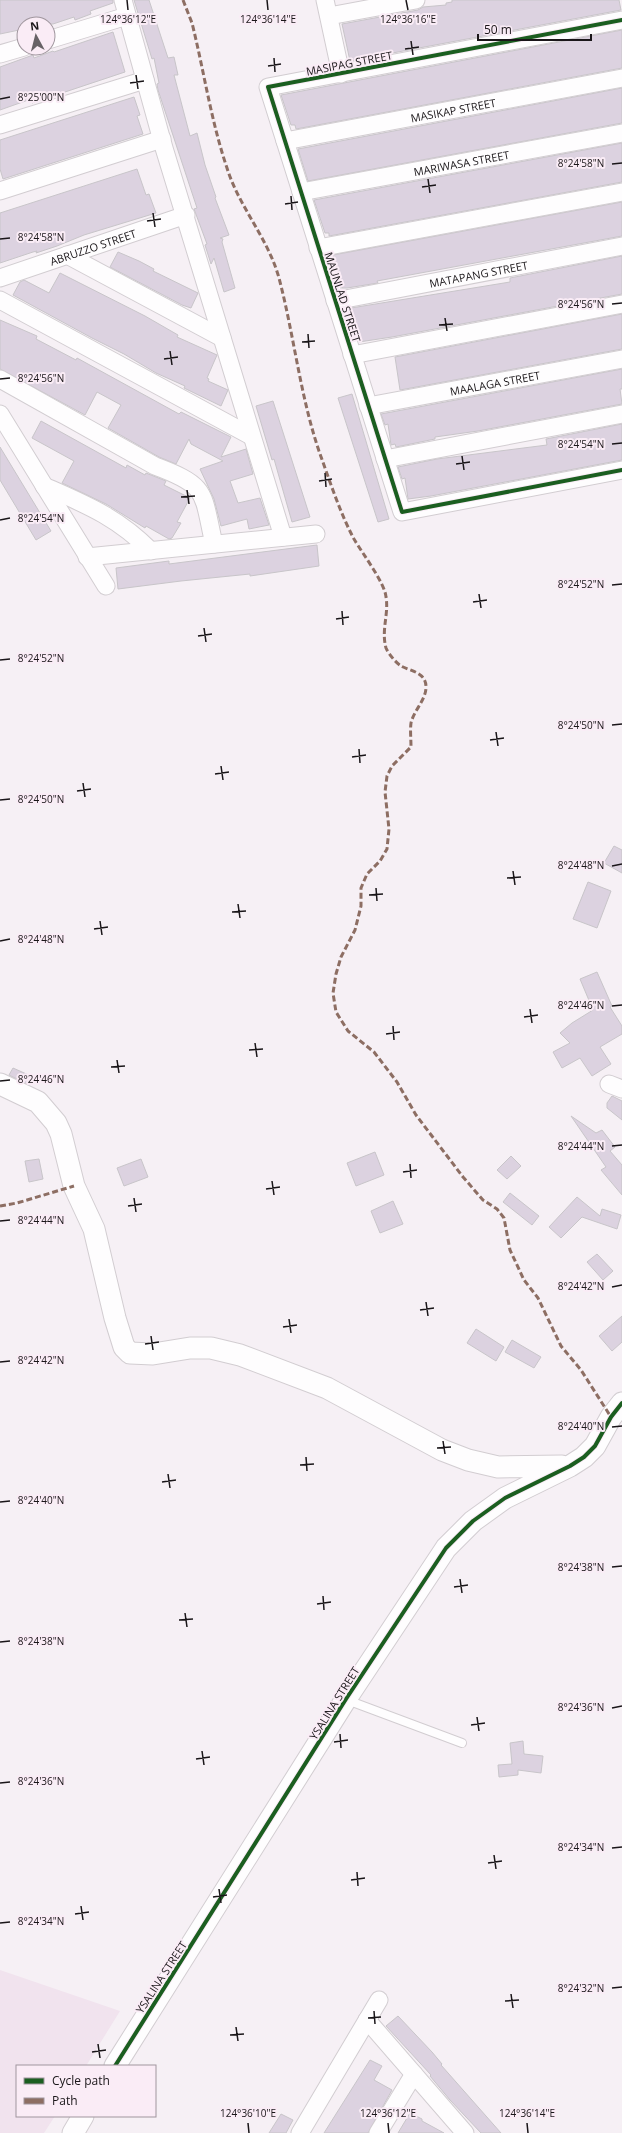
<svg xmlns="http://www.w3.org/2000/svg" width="622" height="2133" viewBox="0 0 622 2133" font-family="'Open Sans',sans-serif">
	<rect width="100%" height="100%" fill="#f6f0f5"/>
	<path fill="#f1e3ee" d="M0 1970 120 2011 86 2066H17V2116H55L44 2133H0Z"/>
	<path fill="#dcd2e0" stroke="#c8c5c9" d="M0 0H113V3L90 11 91 14 75 20 74 17 53 24H24V29L0 34Z
		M134 0H149L168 58 174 57 178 75H174L190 136 197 133 205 165 216 197 215 198 229 235 220 238 223 239 222 242 235 288 224 292 214 258 211 264 205 245 207 244 194 209 197 208 158 90 157 84 159 83 154 58 152 59Z
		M452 0H619L621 10 350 61 342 24 418 10 423 7 446 5V3L452 2Z
		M622 30V68L296 129 295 125H291L281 95Z
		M113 32 125 72 32 103 31 99 0 110V67L33 55 34 58 53 51 54 52Z
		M622 88V123L308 181 298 149Z
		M134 97 140 115 137 116 143 134 3 179 0 169V140Z
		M622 143V182L329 236V233H325L314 200Z
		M137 169 146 195 149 194 156 213 84 235 57 246 36 253 37 251 33 252 0 263V213Z
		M622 202V236L377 281 378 283 347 288H342L337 267 335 266 333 255Z
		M118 252 139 261 154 269 153 271 198 293 191 308 182 305 110 267Z
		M622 256V294L392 337 359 342 355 321 353 322 351 308 510 282V278Z
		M60 273 145 316 178 335 177 337 217 355 207 378 209 379 208 381 228 390 221 406 184 388 185 386 156 373 124 354 92 338 13 295 20 282 24 280 49 293Z
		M622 314V349L400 390 395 357Z
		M0 320 37 336 36 339 76 360 77 358 179 414 181 412 231 437 221 457 246 449 253 474 230 481 238 503 260 498 269 525 249 529 247 519 221 526 214 499 200 469 223 461 191 444 189 439 176 464 159 457 108 428 121 405 97 392 85 415 0 369Z
		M622 369V389H620L622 404 478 431 435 437V439L396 447 395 444 391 445 388 424 385 425 381 414Z
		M352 394 389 519 378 522 338 398Z
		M273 401 310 517 292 522 274 459 272 460 256 406Z
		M41 421 126 468 127 465 145 475 146 473 166 481 164 485 190 498 177 522 181 523 172 538 169 539 146 526 145 528 106 504 62 483 74 461 32 438Z
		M622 424V460L431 496 408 499 405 478 402 479 398 467 437 459 547 445 546 439Z
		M0 447 51 531 36 540 0 480Z
		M317 545 319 566 250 576V574L181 581 118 589 116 568 169 561V564Z
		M614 846 622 850V873L604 863Z
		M588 882 611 891 597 928 573 919Z
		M597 972 612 1006 610 1007 622 1026V1034L600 1047 611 1064 592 1076 580 1058 562 1068 553 1052 570 1043 560 1033 572 1023 593 1010 580 979Z
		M13 1068 31 1076 27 1084 9 1075Z
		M612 1096 622 1101V1120L607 1108V1103Z
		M571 1116 596 1133 602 1130 615 1147 610 1151 622 1165V1195L601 1170 606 1167Z
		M375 1152 384 1175 356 1186 347 1163Z
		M511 1156 521 1166 507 1179 497 1170Z
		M39 1159 43 1179 29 1182 25 1161Z
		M141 1159 148 1177 124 1186 117 1168Z
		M510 1193 539 1216 532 1225 503 1202Z
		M577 1197 600 1216 602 1209 621 1215 617 1229 582 1217 561 1238 549 1227Z
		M393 1201 403 1224 380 1233 371 1211Z
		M597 1254 613 1271 603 1280 587 1262Z
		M622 1316V1342L612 1351 599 1336Z
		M476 1329 504 1347 496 1361 467 1343Z
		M512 1340 541 1357 534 1368 505 1352Z
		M523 1741 524 1754 543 1756 541 1773 518 1770V1775L499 1777 498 1765 512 1764 510 1743Z
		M398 2016 432 2052 442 2064 441 2065 501 2133H481L450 2100 430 2076 431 2075 386 2026Z
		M370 2060 382 2066 374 2080 392 2090 368 2133H324Z
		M410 2113 422 2119V2121L444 2133H398Z
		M281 2114 293 2120 286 2133H269Z"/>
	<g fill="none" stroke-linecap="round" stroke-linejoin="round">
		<defs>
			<path id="service" d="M347 1700 462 1743"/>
			<g id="minor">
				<path d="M123 0 164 148 283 537"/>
				<path d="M325 0 341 74"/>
				<path d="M329 16 416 0"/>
				<path d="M622 20 268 87 402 512 622 470"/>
				<path d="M48 40 127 16"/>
				<path d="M0 54 24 47"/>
				<path d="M0 125 145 80"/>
				<path id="s1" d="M285 141 622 78"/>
				<path d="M0 191 162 139"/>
				<path id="s2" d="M301 192 622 133"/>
				<path d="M318 248 622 192"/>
				<path d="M67 255 222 338"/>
				<path id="s3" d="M0 278 186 215"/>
				<path d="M0 300 251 436"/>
				<path id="s4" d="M335 301 622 246"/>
				<path d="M352 355 622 304"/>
				<path d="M0 379 155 466C209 486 202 492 214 544"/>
				<path id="s5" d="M368 406 622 359"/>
				<path d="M0 414 106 586"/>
				<path d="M385 459 622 414"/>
				<path d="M44 486C87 505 117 517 151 551"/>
				<path d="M87 557 316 534"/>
				<path d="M609 1084 622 1089"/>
				<path d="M367 2020 465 2133"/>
				<path d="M300 2133 379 2000"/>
				<path d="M378 2133 414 2074"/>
			</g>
			<path id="tertiary" d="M0 1084 38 1102 56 1123 61 1134 74 1186 94 1229 115 1318 124 1347 130 1353 153 1354 190 1348H211L240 1355 327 1388 442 1450 468 1460 498 1467 562 1466
				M115 2066 346 1699 446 1548 473 1521 505 1498 570 1466 584 1457 595 1446 611 1417 622 1403
				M73 2133 83 2116"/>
		</defs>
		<use href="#service" stroke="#d2cdd1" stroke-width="10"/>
		<use href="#minor" stroke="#d2cdd1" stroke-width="19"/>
		<use href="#tertiary" stroke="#d2cdd1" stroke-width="23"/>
		<use href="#service" stroke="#fefdfe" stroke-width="8"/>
		<use href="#minor" stroke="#fefdfe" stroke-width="17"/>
		<use href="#tertiary" stroke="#fefdfe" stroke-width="21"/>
		<path stroke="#8d6e63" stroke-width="3" stroke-dasharray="6 3" stroke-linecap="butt" d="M183 0 192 23C204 71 211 121 227 168 239 207 268 238 279 278 294 335 300 395 319 451 329 479 340 513 354 539 362 553 385 583 386 597 389 614 381 630 386 648 388 653 396 663 401 666 410 671 426 672 426 687 426 700 414 710 411 723 410 730 411 739 411 747L392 766 387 776 385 792 389 829 387 849 380 861 367 874 361 888V906L355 930 341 957 336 974 333 993 336 1012 348 1031 374 1052 397 1082 416 1115 463 1177 483 1200 497 1209 504 1218 510 1250 524 1280 538 1298 561 1346 581 1370 611 1417
			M0 1206 17 1203 74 1186"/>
		<defs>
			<path id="cycleway" d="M622 20 268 87 402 512 622 470
				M115 2066 346 1699 446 1548 473 1521 505 1498 570 1466 584 1457 595 1446 611 1417 622 1403"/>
		</defs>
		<use href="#cycleway" stroke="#faecf6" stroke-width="6"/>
		<use href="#cycleway" stroke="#1b5e20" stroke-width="4"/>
	</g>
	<path fill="none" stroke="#1a1619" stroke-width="1.5" d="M127 0 128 10M267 0 268 10M406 0 408 10M411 41 413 55M405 49 419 47M274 58 275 72M268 66 281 64M136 75 138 89M130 83 144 81M0 99 10 97M612 164 622 163M428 179 430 193M422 187 436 185M291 196 292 210M285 204 298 202M153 213 155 227M147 221 161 219M0 239 10 238M612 304 622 303M445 318 447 331M439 325 453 324M308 334 309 348M302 342 315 341M170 351 172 365M164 359 178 357M0 379 10 378M612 444 622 443M462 456 464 470M456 464 470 462M325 473 326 487M319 481 332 479M187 490 189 504M181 497 195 496M0 520 10 518M612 585 622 584M479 594 481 608M473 602 487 600M342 611 343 625M336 619 349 617M204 628 206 642M198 636 212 634M0 660 10 659M612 725 622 724M496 732 498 746M490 740 504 738M359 749 360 763M352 757 366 755M221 766 223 780M215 774 229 772M83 783 85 797M77 791 91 789M0 800 10 799M612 866 622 864M513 871 515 885M507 878 521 877M376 888 377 901M369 895 383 894M238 904 240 918M232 912 246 911M100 921 102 935M94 929 108 927M0 941 10 939M612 1006 622 1005M530 1009 532 1023M524 1017 538 1015M393 1026 394 1040M386 1034 400 1032M255 1043 257 1057M249 1050 263 1049M117 1060 119 1073M111 1067 125 1066M0 1081 10 1080M612 1146 622 1145M410 1164 411 1178M403 1172 417 1170M272 1181 274 1195M266 1189 280 1187M134 1198 136 1212M128 1206 142 1204M0 1221 10 1220M612 1287 622 1285M426 1302 428 1316M420 1310 434 1308M289 1319 291 1333M283 1327 297 1325M151 1336 153 1350M145 1344 159 1342M0 1362 10 1361M612 1427 622 1426M443 1441 445 1454M437 1448 451 1447M306 1457 307 1471M300 1465 314 1464M168 1474 170 1488M162 1482 176 1480M0 1502 10 1501M612 1567 622 1566M460 1579 462 1593M454 1587 468 1585M323 1596 324 1610M317 1604 331 1602M185 1613 187 1627M179 1620 193 1619M0 1642 10 1641M612 1708 622 1706M477 1717 479 1731M471 1725 485 1723M340 1734 341 1748M334 1742 348 1740M202 1751 204 1765M196 1759 210 1757M0 1783 10 1782M612 1848 622 1847M494 1855 496 1869M488 1863 502 1861M357 1872 358 1886M351 1880 365 1878M219 1889 221 1903M213 1897 227 1895M81 1906 83 1920M75 1914 89 1912M0 1923 10 1922M612 1988 622 1987M511 1994 513 2008M505 2001 519 2000M374 2011 375 2024M368 2018 381 2017M236 2027 238 2041M230 2035 244 2034M98 2044 100 2058M92 2052 106 2050M248 2123 249 2133M388 2123 389 2133M527 2123 528 2133"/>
	<g text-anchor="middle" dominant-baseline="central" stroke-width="4" stroke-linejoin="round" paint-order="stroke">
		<g font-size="11" fill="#1a1619" stroke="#faecf6">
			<text transform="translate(349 63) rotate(-11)">MASIPAG STREET</text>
			<text stroke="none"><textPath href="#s1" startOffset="171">MASIKAP STREET</textPath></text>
			<text stroke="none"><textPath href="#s2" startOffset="163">MARIWASA STREET</textPath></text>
			<text stroke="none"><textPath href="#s3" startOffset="98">ABRUZZO STREET</textPath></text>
			<text stroke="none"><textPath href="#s4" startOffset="146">MATAPANG STREET</textPath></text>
			<text transform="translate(343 297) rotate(72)">MAUNLAD STREET</text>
			<text stroke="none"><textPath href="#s5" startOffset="129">MAALAGA STREET</textPath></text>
			<text transform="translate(334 1703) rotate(-58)">YSALINA STREET</text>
			<text transform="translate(161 1977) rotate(-57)">YSALINA STREET</text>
		</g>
	</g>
	<g font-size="10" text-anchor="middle" fill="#1a1619" stroke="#faecf6" stroke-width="4" stroke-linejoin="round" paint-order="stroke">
		<text x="128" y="23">124°36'12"E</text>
		<text x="268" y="23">124°36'14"E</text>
		<text x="408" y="23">124°36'16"E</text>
		<text x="41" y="101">8°25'00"N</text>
		<text x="581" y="167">8°24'58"N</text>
		<text x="41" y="241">8°24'58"N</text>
		<text x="581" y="308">8°24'56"N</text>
		<text x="41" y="382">8°24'56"N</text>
		<text x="581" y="448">8°24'54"N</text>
		<text x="41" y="522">8°24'54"N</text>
		<text x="581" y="588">8°24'52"N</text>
		<text x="41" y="662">8°24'52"N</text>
		<text x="581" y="729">8°24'50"N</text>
		<text x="41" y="803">8°24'50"N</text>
		<text x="581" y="869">8°24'48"N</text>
		<text x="41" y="943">8°24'48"N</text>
		<text x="581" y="1009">8°24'46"N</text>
		<text x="41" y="1083">8°24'46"N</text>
		<text x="581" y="1150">8°24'44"N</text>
		<text x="41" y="1224">8°24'44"N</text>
		<text x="581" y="1290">8°24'42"N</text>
		<text x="41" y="1364">8°24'42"N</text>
		<text x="581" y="1430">8°24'40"N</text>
		<text x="41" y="1504">8°24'40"N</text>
		<text x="581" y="1571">8°24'38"N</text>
		<text x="41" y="1645">8°24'38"N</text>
		<text x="581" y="1711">8°24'36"N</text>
		<text x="41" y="1785">8°24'36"N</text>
		<text x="581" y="1851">8°24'34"N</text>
		<text x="41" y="1925">8°24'34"N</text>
		<text x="581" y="1992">8°24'32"N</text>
		<text x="248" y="2117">124°36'10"E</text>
		<text x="388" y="2117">124°36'12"E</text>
		<text x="527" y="2117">124°36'14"E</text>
	</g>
	<rect x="16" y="2065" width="140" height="52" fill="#faecf6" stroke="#a0969e"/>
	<rect x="24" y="2078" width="20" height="6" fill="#1b5e20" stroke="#a0969e"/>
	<text x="52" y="2085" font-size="12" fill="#1a1619">Cycle path</text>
	<rect x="24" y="2098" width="20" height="6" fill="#8d6e63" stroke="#a0969e"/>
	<text x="52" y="2105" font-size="12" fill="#1a1619">Path</text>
	<g transform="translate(36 36) rotate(353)"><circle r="19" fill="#faecf6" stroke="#a0969e"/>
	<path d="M0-3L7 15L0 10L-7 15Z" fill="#676266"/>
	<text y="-6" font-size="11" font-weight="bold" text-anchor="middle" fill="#1a1619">N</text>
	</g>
	<path d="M478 34v6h113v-6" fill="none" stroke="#1a1619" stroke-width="2"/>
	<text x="484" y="34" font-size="12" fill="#1a1619" stroke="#faecf6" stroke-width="3" paint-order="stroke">50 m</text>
</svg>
